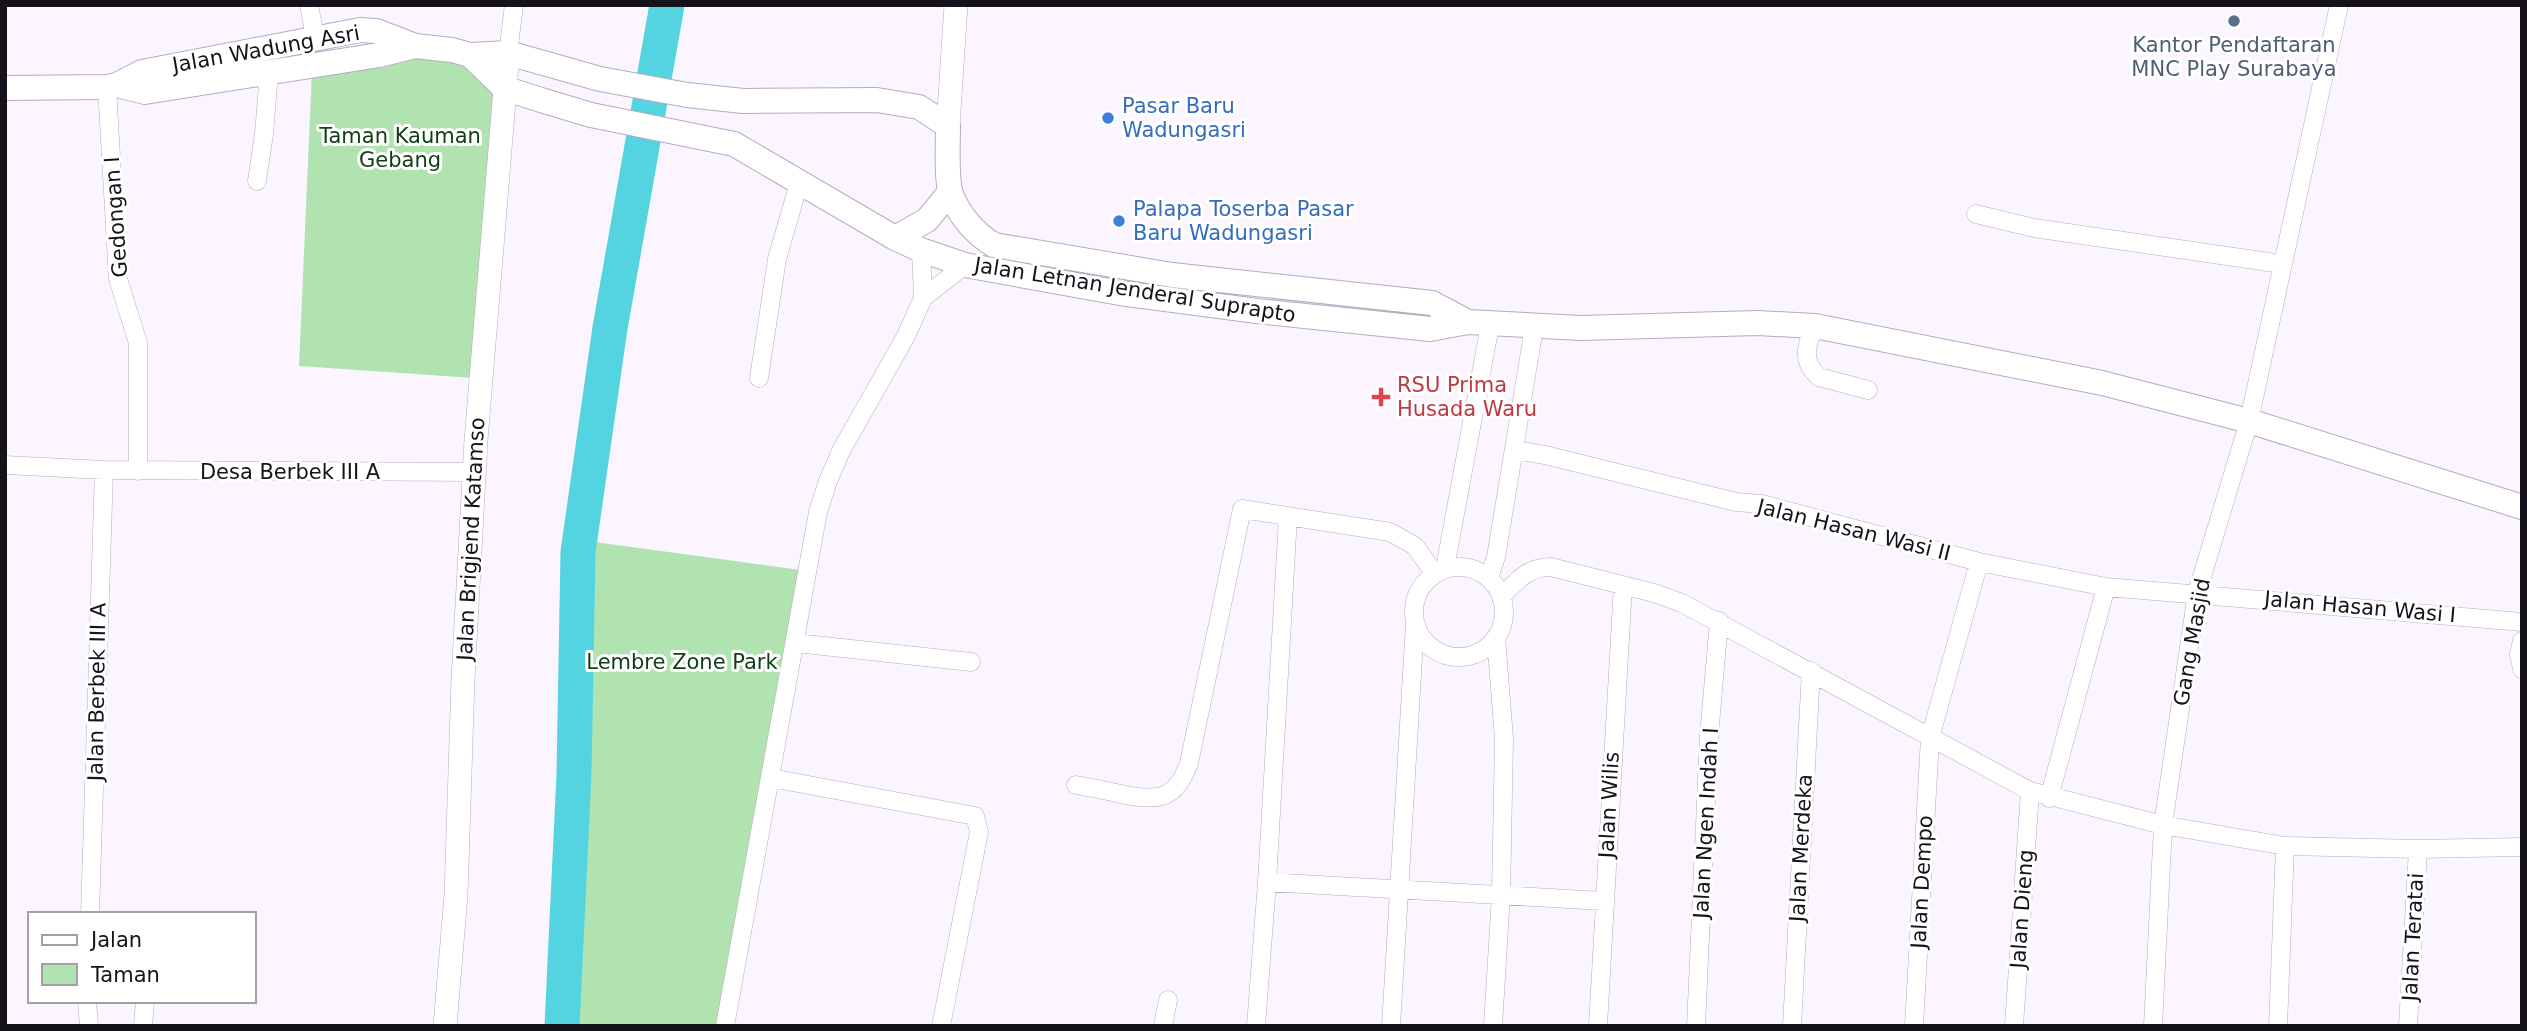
<svg xmlns="http://www.w3.org/2000/svg" width="2527" height="1031" viewBox="0 0 2527 1031" font-family="'DejaVu Sans',sans-serif">
	<rect width="100%" height="100%" fill="#fbf5ff"/>
	<path fill="#b0e3b0" d="M392 47 464 61 496 87 474 378 299 366 312 71Z
		M580 540 808 571 725 1026H562Z"/>
	<g fill="none" stroke-linecap="round" stroke-linejoin="round">
		<path stroke="#54d4e0" stroke-width="35" d="M562 1026 574 774 578 552 610 328 667 5"/>
		<defs>
			<path id="minor" d="M309 5 315 37
				M508 53 514 5
				M107 87 118 279 138 343V471
				M257 181 264 134 269 73
				M1976 214 2034 228 2282 264
				M923 298 965 265
				M1815 326C1806 344 1801 362 1819 377L1868 390
				M759 378 777 259 799 183
				M1514 450 1545 455 1736 502 1762 504 1979 562 2106 587 2522 622
				M5 465 104 470 475 472
				M1414 612a45 45 0 1 1 90 0a45 45 0 1 1-90 0Z
				M1445 568 1490 325
				M1489 578 1496 557 1534 328
				M1501 597C1517 581 1527 567 1551 567L1654 593 1682 603 2030 791 2163 825 2285 846 2418 849 2522 847
				M2522 641 2519 654 2522 669
				M796 643 971 662
				M771 778 975 816 979 832 941 1026
				M1076 785C1093 788 1109 791 1125 795 1160 801 1176 799 1189 763L1242 509 1390 532 1415 546 1434 573
				M2049 798 2106 587
				M1267 882 1604 901
				M90 914 104 470
				M87 1001 89 1026
				M143 1026 145 1001
				M725 1026 818 512 828 481 841 451 906 336 923 298 921 250
				M1163 1026 1168 1000
				M1256 1026 1267 882 1288 517
				M1391 1026 1415 624
				M1493 1026 1501 895 1504 739 1496 637
				M1598 1026 1623 585
				M1696 1026 1709 736 1719 621
				M1792 1026 1811 671
				M1914 1026 1930 738 1979 562
				M2014 1026 2030 791
				M2153 1026 2163 825 2197 593 2249 421 2339 5
				M2278 1026 2285 846
				M2408 1026 2418 849"/>
			<path id="tertiary" d="M948 126 956 5
				M445 1026 456 895 463 679 476 440 508 53"/>
			<path id="secondary" d="M470 55 504 88 541 100 591 115 734 144 895 238 921 250 965 265 1120 293 1257 311 1430 329 1468 322 1581 328 1757 323 1815 326 2102 383 2249 421 2522 507
				M117 85 145 92 379 55 415 46
				M5 88 107 87 117 85 142 72 360 30 376 31 415 46 452 50 470 55 508 53 600 79 687 95 743 101 877 100 919 107 948 126C948 142 946 180 951 194 959 215 975 234 994 245L1172 275 1432 303 1468 322
				M895 238 927 220 950 192"/>
		</defs>
		<use href="#minor" stroke="#b7aac0" stroke-width="19"/>
		<use href="#tertiary" stroke="#b7aac0" stroke-width="24"/>
		<use href="#secondary" stroke="#b7aac0" stroke-width="26"/>
		<use href="#minor" stroke="#fff" stroke-width="18"/>
		<use href="#tertiary" stroke="#fff" stroke-width="23"/>
		<use href="#secondary" stroke="#fff" stroke-width="24"/>
	</g>
	<circle fill="#5c6f8a" stroke="#fff" stroke-width="2.5" cx="2234" cy="21" r="7"/>
	<g fill="#3f7fe0" stroke="#fff" stroke-width="2.5">
		<circle cx="1108" cy="118" r="7"/>
		<circle cx="1119" cy="221" r="7"/>
	</g>
	<path fill="#e0444e" stroke="#fff" stroke-width="2.5" d="M1377.5 386.5h7v7h7v7h-7v7h-7v-7h-7v-7h7z"/>
	<g text-anchor="middle" dominant-baseline="central" stroke-width="6" stroke-linejoin="round" paint-order="stroke">
		<g font-size="21" fill="#4e5e75" stroke="#fff">
			<text x="2234" y="45">Kantor Pendaftaran<tspan x="2234" dy="24">MNC Play Surabaya</tspan></text>
		</g>
		<g font-size="21" fill="#16121a" stroke="#fff">
			<text transform="translate(266 49) rotate(-10)">Jalan Wadung Asri</text>
			<text transform="translate(116 217) rotate(-94)">Gedongan I</text>
			<text transform="translate(1135 290) rotate(9)">Jalan Letnan Jenderal Suprapto</text>
			<text x="290" y="472">Desa Berbek III A</text>
			<text transform="translate(1854 530) rotate(14)">Jalan Hasan Wasi II</text>
			<text transform="translate(471 539) rotate(-87)">Jalan Brigjend Katamso</text>
			<text transform="translate(2360 607) rotate(5)">Jalan Hasan Wasi I</text>
			<text transform="translate(2192 642) rotate(-80)">Gang Masjid</text>
			<text transform="translate(97 692) rotate(-89)">Jalan Berbek III A</text>
			<text transform="translate(1609 805) rotate(-87)">Jalan Wilis</text>
			<text transform="translate(1706 823) rotate(-87)">Jalan Ngen Indah I</text>
			<text transform="translate(1801 848) rotate(-87)">Jalan Merdeka</text>
			<text transform="translate(1922 882) rotate(-87)">Jalan Dempo</text>
			<text transform="translate(2022 909) rotate(-86)">Jalan Dieng</text>
			<text transform="translate(2413 937) rotate(-87)">Jalan Teratai</text>
		</g>
		<g font-size="21" fill="#366cbe" stroke="#fff" text-anchor="start">
			<text x="1122" y="106">Pasar Baru<tspan x="1122" dy="24">Wadungasri</tspan></text>
			<text x="1133" y="209">Palapa Toserba Pasar<tspan x="1133" dy="24">Baru Wadungasri</tspan></text>
		</g>
		<g font-size="21" fill="#0f3d14" stroke="#fff">
			<text x="400" y="136">Taman Kauman<tspan x="400" dy="24">Gebang</tspan></text>
			<text x="682" y="662">Lembre Zone Park</text>
		</g>
		<g font-size="21" fill="#be3a42" stroke="#fff" text-anchor="start">
			<text x="1397" y="385">RSU Prima<tspan x="1397" dy="24">Husada Waru</tspan></text>
		</g>
	</g>
	<rect width="2527" height="1031" fill="none" stroke="#16121a" stroke-width="14"/>
	<rect x="28" y="912" width="228" height="91" fill="#ffffff" stroke="#a2a0a3" stroke-width="2"/>
	<rect x="42" y="935" width="35" height="10" fill="#ffffff" stroke="#a2a0a3" stroke-width="2"/>
	<text x="91" y="947" font-size="21" fill="#16121a">Jalan</text>
	<rect x="42" y="964" width="35" height="21" fill="#b0e3b0" stroke="#a2a0a3" stroke-width="2"/>
	<text x="91" y="982" font-size="21" fill="#16121a">Taman</text>
</svg>
